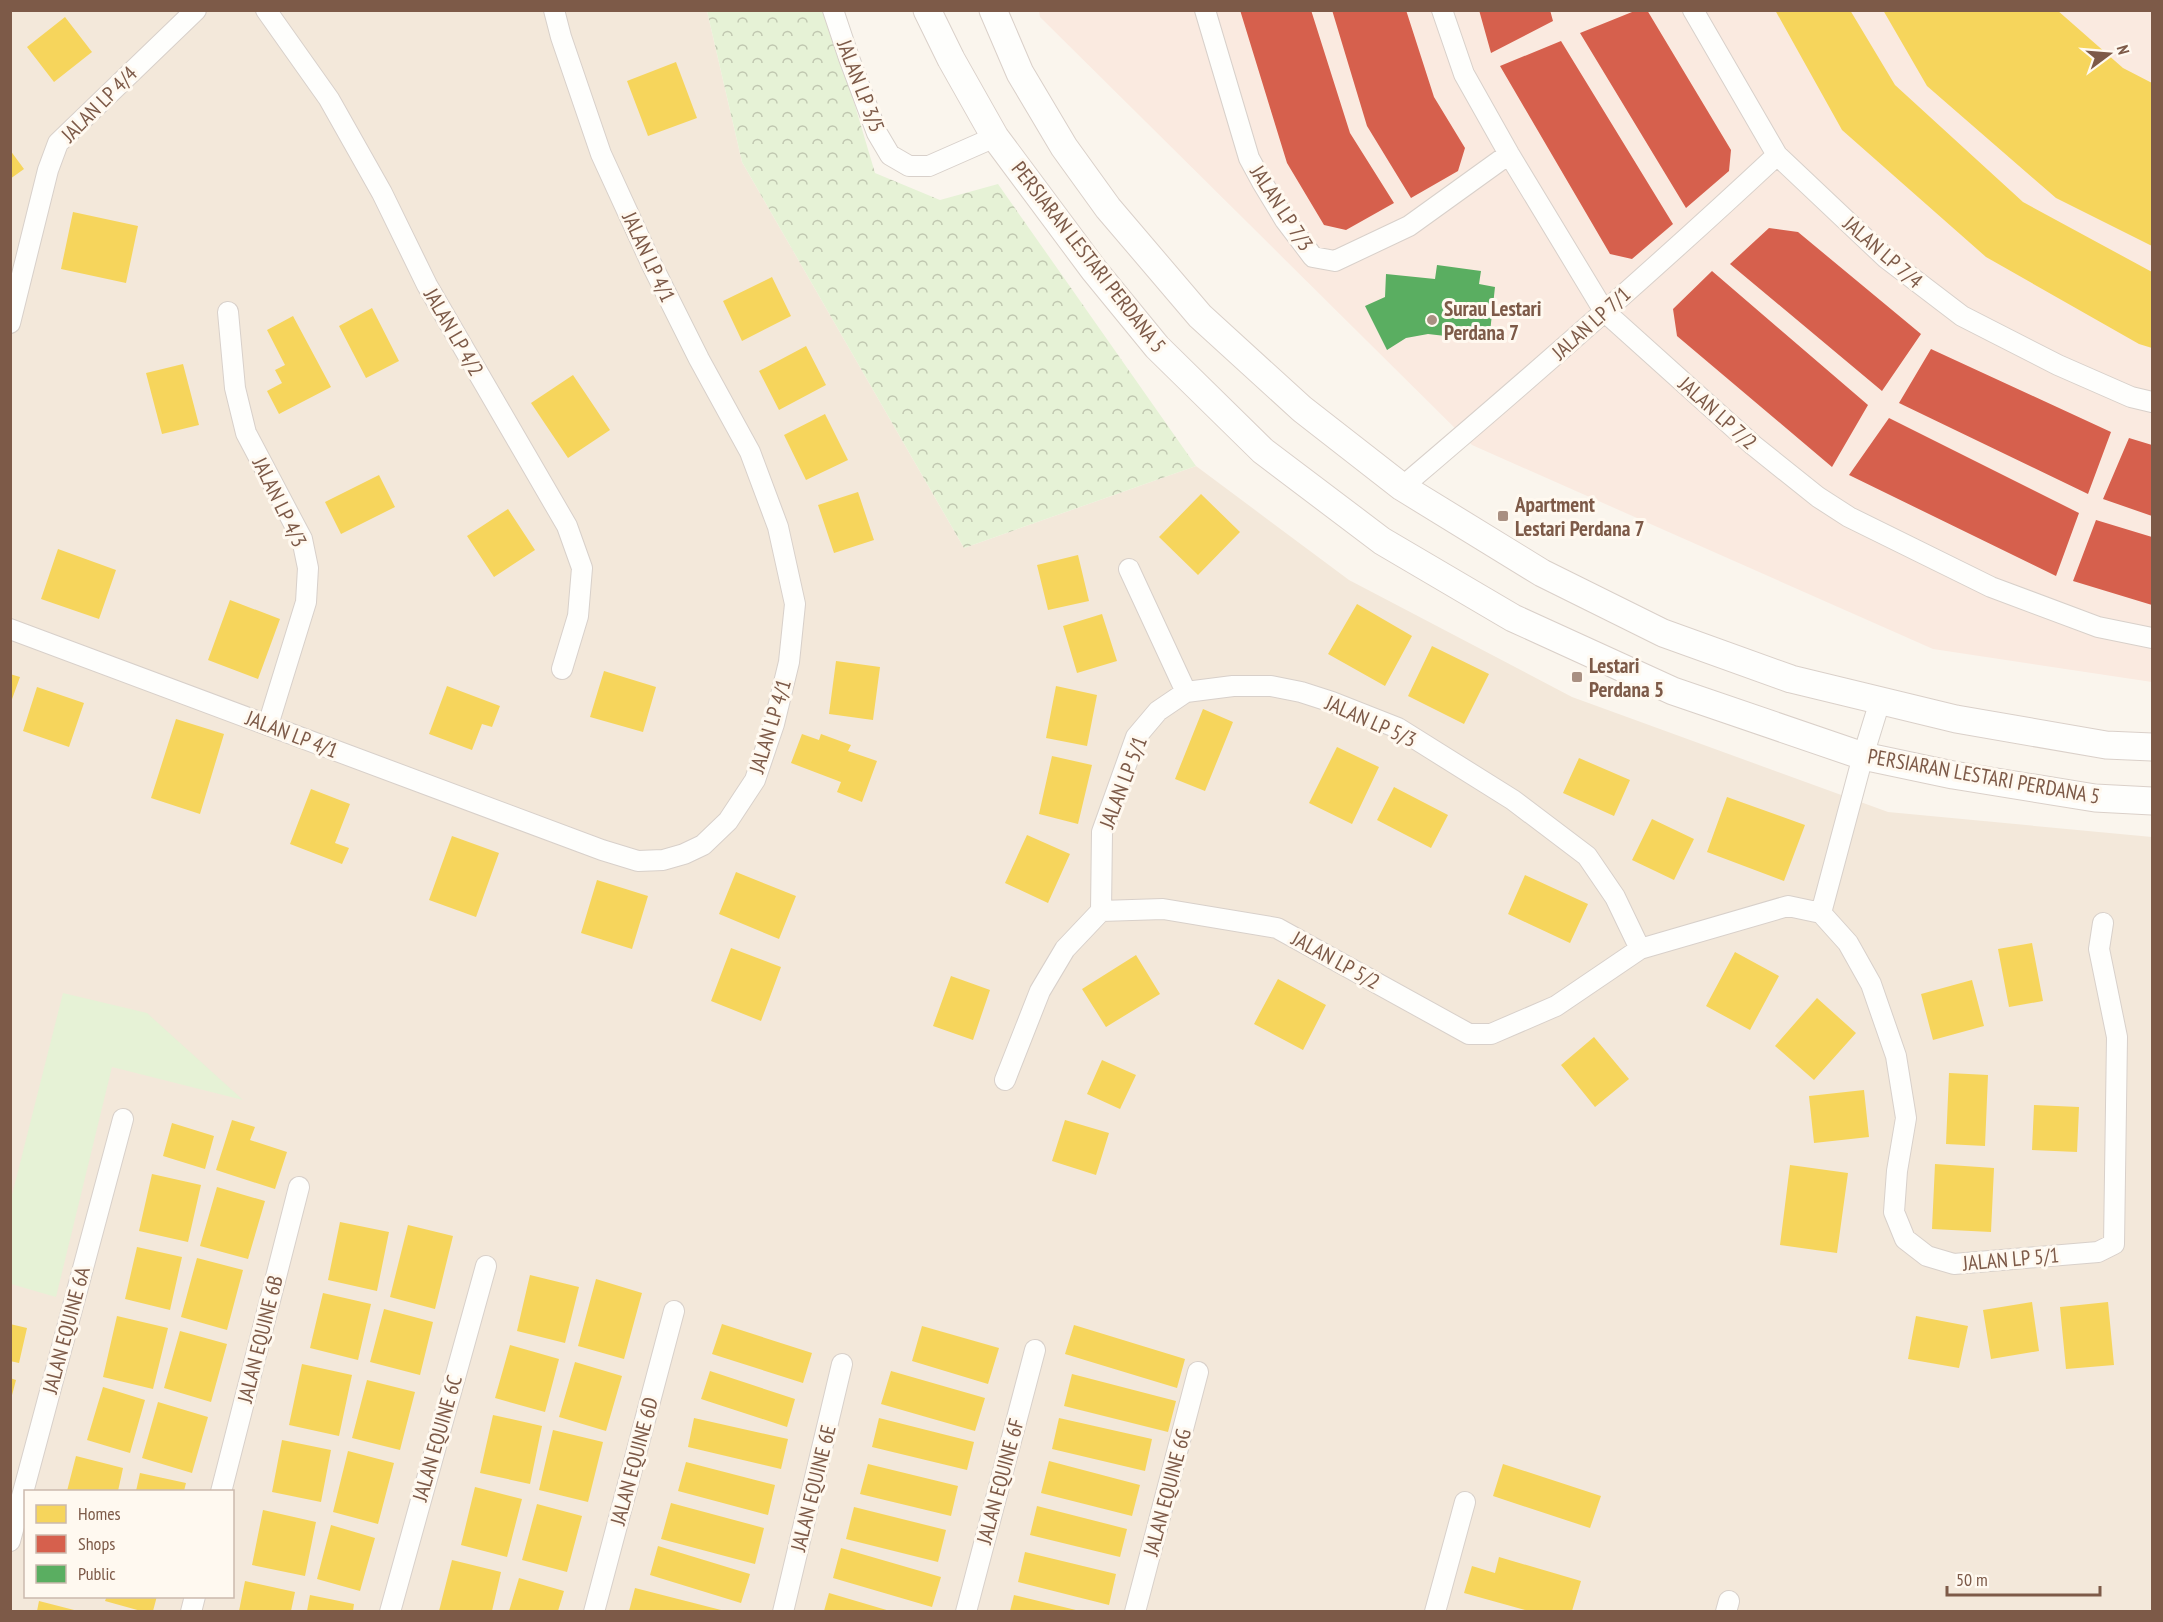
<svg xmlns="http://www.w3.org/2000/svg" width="2163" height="1622" viewBox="0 0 2163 1622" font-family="'PT Sans Narrow',sans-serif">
	<defs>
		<pattern id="forest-crowns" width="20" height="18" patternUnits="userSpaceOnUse" patternTransform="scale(1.5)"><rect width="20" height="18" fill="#e6f2d6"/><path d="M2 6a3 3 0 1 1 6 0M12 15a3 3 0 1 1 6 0" fill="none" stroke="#c0c7b0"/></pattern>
	</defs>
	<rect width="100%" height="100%" fill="#faf5ed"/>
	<path fill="#f3e8da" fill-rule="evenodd" d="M11 11H707L742 162 964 548 1196 466 1349 580 1572 697 1888 812 2152 837V1611L11 1612ZM26 1492H232V1596H26Z"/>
	<path fill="#faeae0" d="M1039 11H2152V682L1933 649 1472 445 1040 17Z"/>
	<path fill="url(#forest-crowns)" d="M707 11H827L875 173 940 200 998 184 1196 466 964 548 742 162Z"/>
	<path fill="#e6f2d6" d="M63 993 147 1013 243 1100 112 1067 56 1297 11 1284V1199Z"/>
	<path fill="#f6d55c" d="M1775 10H1850L1895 85 2023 202 2152 272V348L2139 344 1986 257 1842 130Z
		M1883 10H2057L2123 68 2152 83V246L2056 198 1927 86Z
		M65 17 92 52 54 82 27 47Z
		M676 62 697 118 648 136 627 81Z
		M10 150 24 169 10 179Z
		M73 212 138 226 126 283 61 269Z
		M772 277 791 316 742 341 723 301Z
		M372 308 399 361 366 378 339 326Z
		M293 316 331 387 279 414 267 391 282 383 275 370 285 365 267 330Z
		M806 346 826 385 779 410 759 371Z
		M183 364 199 425 162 434 146 373Z
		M573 375 610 430 568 458 531 403Z
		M825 414 848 460 806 480 784 435Z
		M379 475 395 507 341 534 325 502Z
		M858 492 874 540 834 553 818 505Z
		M1201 494 1240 532 1198 575 1159 537Z
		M508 509 535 550 494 577 467 536Z
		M58 549 116 570 99 619 41 599Z
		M1078 555 1089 601 1048 610 1037 565Z
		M230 600 280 619 258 679 208 660Z
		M1357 604 1412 636 1385 686 1328 654Z
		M1102 614 1117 661 1077 673 1063 626Z
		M1432 646 1489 674 1464 724 1408 696Z
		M836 661 880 667 873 720 829 714Z
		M604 671 656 687 643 732 590 717Z
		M10 674 20 677 11 702H10Z
		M447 686 500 706 492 727 482 724 472 750 429 734Z
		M1056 686 1097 695 1087 746 1046 738Z
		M37 687 84 703 69 747 23 731Z
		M1203 709 1233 722 1205 791 1175 779Z
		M176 719 224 734 200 814 151 798Z
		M802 734 819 740 821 734 851 745 848 751 877 761 862 802 837 792 841 782 791 763Z
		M1337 747 1379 767 1352 824 1309 803Z
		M1052 756 1092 765 1078 824 1039 814Z
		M1579 758 1630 780 1614 816 1563 793Z
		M1394 787 1448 815 1431 848 1377 820Z
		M311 789 350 804 335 843 349 848 342 864 290 844Z
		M1727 797 1805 825 1784 881 1707 852Z
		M1652 819 1694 839 1674 880 1632 860Z
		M1027 835 1070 854 1048 903 1005 883Z
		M452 836 499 853 476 917 429 900Z
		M736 872 796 896 779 939 719 914Z
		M1525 875 1588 904 1570 943 1508 914Z
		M597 880 648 896 632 949 581 933Z
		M2032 943 2043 1001 2009 1007 1998 949Z
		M731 948 781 967 761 1021 711 1001Z
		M1735 952 1779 976 1750 1030 1706 1006Z
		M1136 955 1160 994 1106 1027 1082 989Z
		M951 976 990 990 973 1040 933 1026Z
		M1278 979 1326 1005 1303 1050 1254 1024Z
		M1972 980 1984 1026 1933 1040 1921 994Z
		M1817 998 1856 1033 1814 1080 1775 1046Z
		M1594 1037 1629 1079 1595 1107 1561 1065Z
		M1102 1060 1136 1075 1120 1109 1087 1094Z
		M1949 1073 1988 1075 1985 1146 1946 1144Z
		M1864 1090 1869 1137 1814 1143 1809 1096Z
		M2034 1105 2079 1107 2077 1152 2032 1150Z
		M232 1120 255 1127 250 1140 287 1152 275 1189 216 1170Z
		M1065 1120 1109 1133 1096 1175 1052 1161Z
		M172 1123 214 1136 205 1169 163 1156Z
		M1935 1164 1994 1168 1991 1232 1932 1229Z
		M1790 1165 1848 1173 1837 1253 1780 1245Z
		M152 1174 201 1185 188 1242 139 1231Z
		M217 1187 265 1201 248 1259 200 1246Z
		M340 1222 389 1232 377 1291 328 1280Z
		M408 1225 453 1236 435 1309 390 1297Z
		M137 1247 182 1257 170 1310 125 1299Z
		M197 1258 243 1270 227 1330 181 1317Z
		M530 1275 579 1287 565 1343 517 1331Z
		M596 1279 642 1293 624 1359 578 1346Z
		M323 1293 371 1304 358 1360 310 1348Z
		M2032 1302 2039 1351 1991 1359 1983 1310Z
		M2108 1302 2114 1365 2066 1369 2060 1307Z
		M384 1309 433 1322 420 1375 370 1362Z
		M117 1316 168 1328 153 1389 103 1377Z
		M1916 1316 1968 1326 1959 1368 1908 1359Z
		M10 1324 27 1328 19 1363 10 1361Z
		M722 1324 812 1353 803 1383 712 1354Z
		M1074 1325 1185 1359 1177 1388 1065 1354Z
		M922 1326 999 1348 988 1384 912 1361Z
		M180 1331 227 1344 211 1402 164 1388Z
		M510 1345 559 1359 545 1412 495 1398Z
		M575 1362 622 1376 606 1431 559 1417Z
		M302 1364 352 1375 339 1436 289 1425Z
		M710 1371 795 1399 787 1427 701 1399Z
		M891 1371 985 1398 975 1431 881 1404Z
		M1072 1374 1176 1401 1168 1432 1064 1406Z
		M10 1378 16 1380 11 1399H10Z
		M367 1380 415 1392 400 1450 352 1438Z
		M103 1387 145 1400 130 1453 87 1440Z
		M158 1402 208 1417 192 1473 142 1458Z
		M493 1415 542 1426 530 1484 480 1473Z
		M694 1418 788 1439 781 1469 688 1447Z
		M879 1418 974 1442 967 1470 872 1447Z
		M1059 1418 1152 1439 1145 1471 1052 1449Z
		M553 1430 603 1442 588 1502 539 1490Z
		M282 1440 331 1450 321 1502 272 1492Z
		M348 1451 394 1463 378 1524 333 1512Z
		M76 1456 123 1468 118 1491H67Z
		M1049 1461 1140 1485 1132 1516 1041 1493Z
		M686 1462 775 1485 768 1515 678 1491Z
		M868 1464 958 1486 951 1516 860 1494Z
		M1503 1464 1601 1496 1590 1528 1493 1496Z
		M140 1473 186 1483 184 1491H136Z
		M475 1487 522 1499 507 1557 461 1545Z
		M671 1503 764 1528 755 1564 661 1539Z
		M537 1504 582 1516 567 1572 522 1560Z
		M1037 1506 1127 1529 1120 1557 1030 1535Z
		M854 1507 946 1530 938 1562 846 1539Z
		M263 1510 316 1522 305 1576 252 1565Z
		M331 1525 375 1538 360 1591 317 1579Z
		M658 1546 750 1574 741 1603 650 1575Z
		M841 1548 941 1577 932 1607 833 1578Z
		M1025 1552 1116 1574 1109 1605 1018 1582Z
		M1499 1557 1581 1581 1572 1611H1529L1464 1593 1472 1566 1495 1573Z
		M452 1560 501 1572 492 1611H439Z
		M519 1578 564 1591 558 1611H509Z
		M245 1581 295 1592 291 1611H239Z
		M635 1588 725 1611H629Z
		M829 1593 890 1611H824Z
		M310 1595 354 1604 353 1611H307Z
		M1014 1595 1080 1611H1010Z
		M107 1596H157L153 1611H141L105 1601Z
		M39 1601 78 1611H37Z"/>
	<path fill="#d6604d" d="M1240 10H1311L1350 133 1394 203 1346 230 1324 225 1287 163Z
		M1332 10H1406L1434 97 1465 148 1458 171 1411 198 1367 126Z
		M1479 10H1550L1553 21 1491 53Z
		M1637 10H1647L1731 150 1729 171 1686 208 1580 33Z
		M1561 41 1673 224 1632 259 1610 254 1500 66Z
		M1769 228 1798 232 1921 334 1882 391 1730 264Z
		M1712 271 1868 405 1832 467 1677 336 1673 309Z
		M1931 349 2111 432 2088 494 1899 403Z
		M1889 418 2079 513 2056 576 1849 475Z
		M2129 438 2152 445V516L2103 499Z
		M2096 520 2152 537V605L2073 581Z"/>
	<path fill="#5aae61" d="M1437 265 1481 271 1479 284 1495 287 1489 341 1428 334 1406 338 1387 350 1365 306 1385 297 1386 274 1435 279Z"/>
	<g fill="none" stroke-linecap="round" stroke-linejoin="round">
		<defs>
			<path id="minor" d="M266 10 329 99 382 193 427 285 567 526 582 568 578 616 562 669
				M833 10 849 58 877 133 890 155 909 166H929L995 137
				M1205 10 1249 158 1262 182 1285 220 1313 257 1335 261 1409 226 1509 154
				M1442 10 1464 74 1509 154 1604 311 1753 445 1818 497 1849 517 1991 587 2098 627 2152 638
				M1693 10 1777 155 1886 258 1962 316 2058 365 2131 397 2152 402
				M228 312 235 388 246 433 302 539 308 568 306 602 268 725
				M10 323 48 170 58 143 196 10
				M1402 487C1529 379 1655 269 1777 155
				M1129 569 1186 692 1233 686H1271L1301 692 1332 702 1398 728 1513 800 1587 856 1615 897 1640 949
				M10 629 602 850 638 861 663 860 684 854 703 845 728 821 755 780 774 724 789 662 795 604 778 527 750 452 699 359 651 263 601 154 561 37 554 10
				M1101 911 1163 909 1277 928 1469 1034H1491L1556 1006 1640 949 1788 906 1821 913 1848 943 1871 984 1896 1056 1906 1118 1897 1171 1894 1212 1905 1239 1927 1256 1954 1264 2098 1252 2114 1244 2117 1037 2099 949 2103 923
				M1821 913 1863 756 1880 701
				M1005 1080 1040 991 1065 949 1101 911 1102 832 1136 737 1158 711 1186 692
				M221 1492 299 1187
				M10 1541 123 1119
				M191 1612 195 1596
				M390 1612 486 1266
				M594 1612 674 1311
				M783 1612 842 1364
				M966 1612 1035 1350
				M1135 1612 1198 1372
				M1435 1612 1465 1502
				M1726 1612 1729 1601"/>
			<path id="secondary" d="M927 10 951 59 995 137 1094 270 1157 347 1263 451 1382 541 1513 618 1673 691 1863 756 1953 775 2095 798 2152 801
				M993 10 1020 73 1064 147 1108 208 1200 316 1302 409 1402 487 1542 573 1663 633 1791 679 1956 719 2106 745 2152 747"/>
		</defs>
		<use href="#minor" stroke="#d8d0ca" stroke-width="22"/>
		<use href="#secondary" stroke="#dad0c9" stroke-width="29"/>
		<use href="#minor" stroke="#fefefc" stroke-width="20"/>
		<use href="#secondary" stroke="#fefefc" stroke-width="27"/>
	</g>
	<g fill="#a99082" stroke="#fff9f0" stroke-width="2">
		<circle cx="1432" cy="320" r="6"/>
		<rect x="1497" y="510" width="12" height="12" rx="3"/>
		<rect x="1571" y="671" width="12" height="12" rx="3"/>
	</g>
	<g text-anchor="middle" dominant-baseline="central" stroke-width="6" stroke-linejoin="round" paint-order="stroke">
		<g font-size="21" fill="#7d5a48" stroke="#fff9f0">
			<text transform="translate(861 86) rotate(69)">JALAN LP 3/5</text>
			<text transform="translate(99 104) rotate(-45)">JALAN LP 4/4</text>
			<text transform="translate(1282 208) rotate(57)">JALAN LP 7/3</text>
			<text transform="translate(1883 252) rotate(41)">JALAN LP 7/4</text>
			<text transform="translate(649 257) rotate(65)">JALAN LP 4/1</text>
			<text transform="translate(1089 257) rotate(52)">PERSIARAN LESTARI PERDANA 5</text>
			<text transform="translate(1591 323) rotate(-42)">JALAN LP 7/1</text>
			<text transform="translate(454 332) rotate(60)">JALAN LP 4/2</text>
			<text transform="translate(1718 413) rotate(42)">JALAN LP 7/2</text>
			<text transform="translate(280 502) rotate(64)">JALAN LP 4/3</text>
			<text transform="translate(1371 721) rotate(24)">JALAN LP 5/3</text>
			<text transform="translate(770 726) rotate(-73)">JALAN LP 4/1</text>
			<text transform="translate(292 734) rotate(21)">JALAN LP 4/1</text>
			<text transform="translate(1984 776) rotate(10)">PERSIARAN LESTARI PERDANA 5</text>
			<text transform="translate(1123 782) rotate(-69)">JALAN LP 5/1</text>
			<text transform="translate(1336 960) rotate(29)">JALAN LP 5/2</text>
			<text transform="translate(2011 1259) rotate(-5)">JALAN LP 5/1</text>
			<text transform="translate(66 1330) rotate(-75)">JALAN EQUINE 6A</text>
			<text transform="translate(260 1339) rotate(-76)">JALAN EQUINE 6B</text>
			<text transform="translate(437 1438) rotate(-74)">JALAN EQUINE 6C</text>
			<text transform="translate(634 1461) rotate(-75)">JALAN EQUINE 6D</text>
			<text transform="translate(1000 1481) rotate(-75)">JALAN EQUINE 6F</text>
			<text transform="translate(813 1488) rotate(-76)">JALAN EQUINE 6E</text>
			<text transform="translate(1167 1492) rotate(-75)">JALAN EQUINE 6G</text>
		</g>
		<g font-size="21" font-weight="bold" fill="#7d5a48" stroke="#fff9f0" text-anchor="start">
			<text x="1444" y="308">Surau Lestari<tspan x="1444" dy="24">Perdana 7</tspan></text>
			<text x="1515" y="504">Apartment<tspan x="1515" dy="24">Lestari Perdana 7</tspan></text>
			<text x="1589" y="665">Lestari<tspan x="1589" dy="24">Perdana 5</tspan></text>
		</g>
	</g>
	<rect width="2163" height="1622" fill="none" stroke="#7d5a48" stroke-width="24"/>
	<rect x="24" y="1490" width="210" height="108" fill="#fff9f0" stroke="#cbb9ad" stroke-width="1.5"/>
	<rect x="36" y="1505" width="30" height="18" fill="#f6d55c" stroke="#cbb9ad" stroke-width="1.5"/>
	<text x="78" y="1520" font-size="18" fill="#7d5a48">Homes</text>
	<rect x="36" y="1535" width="30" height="18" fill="#d6604d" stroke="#cbb9ad" stroke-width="1.5"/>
	<text x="78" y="1550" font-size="18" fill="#7d5a48">Shops</text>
	<rect x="36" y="1565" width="30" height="18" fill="#5aae61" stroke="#cbb9ad" stroke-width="1.5"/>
	<text x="78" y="1580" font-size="18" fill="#7d5a48">Public</text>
	<g transform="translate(2109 54) rotate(74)" stroke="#fff9f0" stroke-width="4.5" paint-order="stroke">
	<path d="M0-4.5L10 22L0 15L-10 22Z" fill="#7d5a48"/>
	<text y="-9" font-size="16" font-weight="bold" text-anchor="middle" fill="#7d5a48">N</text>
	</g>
	<path d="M1947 1586v9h153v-9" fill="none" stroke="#7d5a48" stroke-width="3"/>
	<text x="1956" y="1586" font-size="18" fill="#7d5a48" stroke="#fff9f0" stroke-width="4.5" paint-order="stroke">50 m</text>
</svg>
